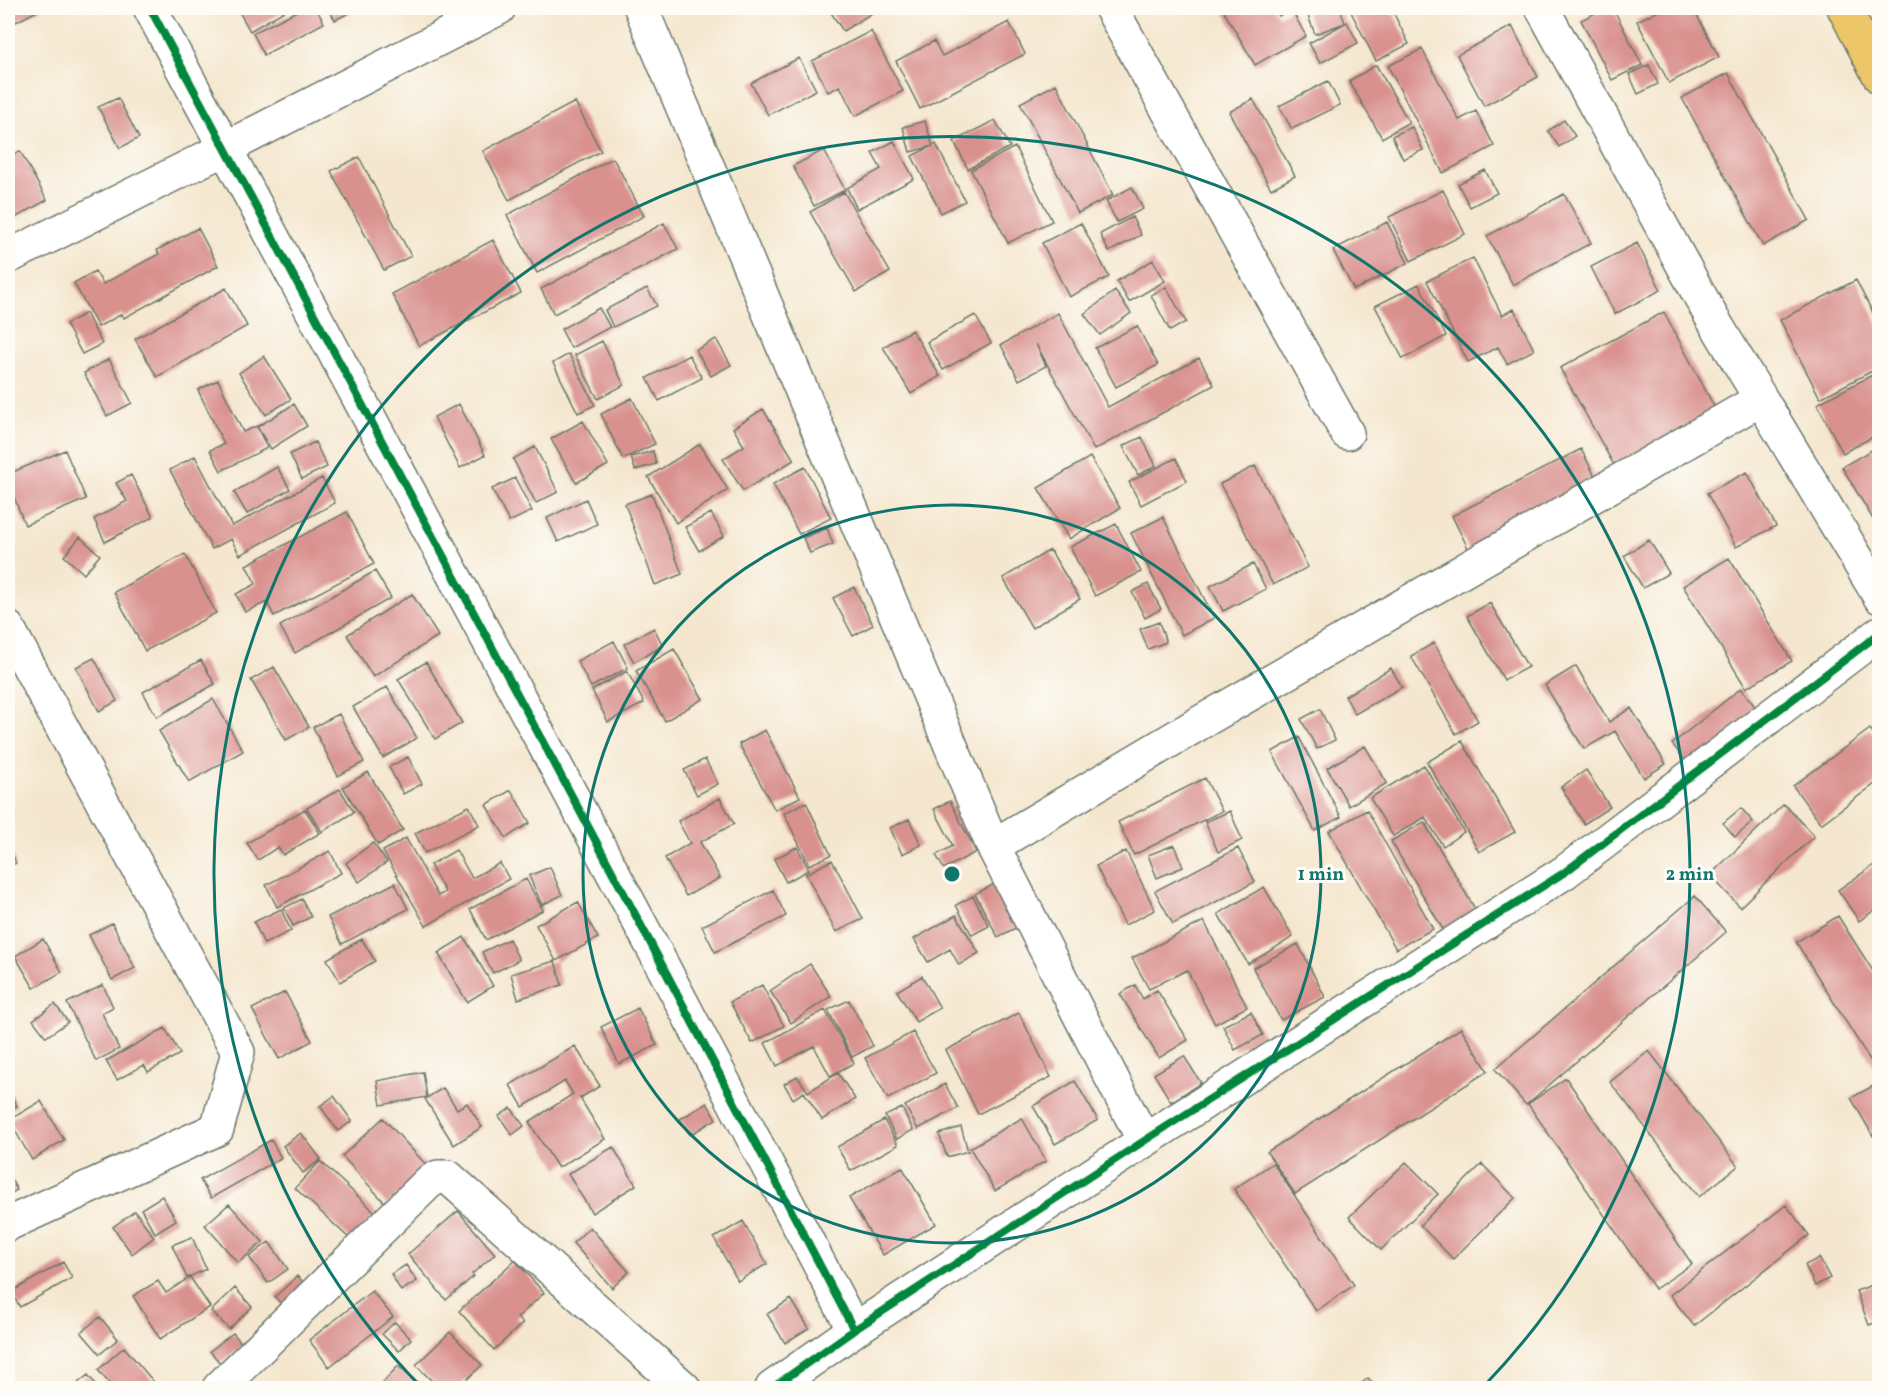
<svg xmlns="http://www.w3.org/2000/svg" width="1887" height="1396" viewBox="0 0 1887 1396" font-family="Vollkorn,serif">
	<rect width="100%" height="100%" fill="#fdfcf7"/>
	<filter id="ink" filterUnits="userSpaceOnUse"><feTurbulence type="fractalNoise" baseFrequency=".0167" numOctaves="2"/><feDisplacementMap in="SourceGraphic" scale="12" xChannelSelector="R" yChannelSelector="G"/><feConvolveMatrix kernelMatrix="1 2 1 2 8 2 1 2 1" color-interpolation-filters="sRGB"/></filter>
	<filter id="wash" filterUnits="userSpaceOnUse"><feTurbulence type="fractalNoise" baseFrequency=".008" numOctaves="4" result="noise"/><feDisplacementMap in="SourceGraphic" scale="24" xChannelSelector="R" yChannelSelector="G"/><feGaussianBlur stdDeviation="1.35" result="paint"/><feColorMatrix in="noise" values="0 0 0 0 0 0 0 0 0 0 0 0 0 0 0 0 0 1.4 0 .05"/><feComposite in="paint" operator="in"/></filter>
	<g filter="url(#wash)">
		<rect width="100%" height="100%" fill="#f5e7cf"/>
		<g id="blocks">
			<path fill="#d9918e" d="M8 8H43L8 26Z
				M237 8H285L286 10 250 31Z
				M303 8H316L324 23 264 55 253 33Z
				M328 8H359L335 20Z
				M828 8H880L843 31Z
				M1222 8H1274L1279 16 1291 9 1306 36 1255 65Z
				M1305 8H1340L1345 23 1315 34Z
				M1349 8H1391L1409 44 1376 61Z
				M1606 8H1613L1642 65 1612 80 1581 20Z
				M1664 8H1693L1719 57 1669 83 1637 21Z
				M1009 22 1025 54 920 109 896 61 934 41 942 56Z
				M1347 22 1358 43 1320 63 1309 43Z
				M1512 26 1538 77 1484 106 1457 55Z
				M871 31 903 91 855 116 840 86 828 92 812 61Z
				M1422 49 1459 120 1476 111 1494 146 1443 173 1388 66Z
				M799 58 816 90 768 115 751 83Z
				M1376 65 1409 122 1382 138 1349 81Z
				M1649 65 1658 84 1638 94 1629 74Z
				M1728 73 1809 220 1763 246 1682 98Z
				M1328 81 1340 105 1292 129 1279 106Z
				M1056 84 1113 195 1078 213 1020 103Z
				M118 98 139 138 120 148 98 107Z
				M1253 99 1295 176 1271 189 1229 112Z
				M575 102 601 151 509 200 483 151Z
				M995 120 1010 147 968 169 954 141Z
				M1564 120 1575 136 1559 147 1548 131Z
				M925 121 933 146 910 152 903 127Z
				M1412 127 1423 150 1403 159 1392 136Z
				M894 141 914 179 857 209 847 188 881 169 872 153Z
				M936 144 965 201 941 213 912 156Z
				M1015 147 1052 221 1008 243 971 170Z
				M824 150 845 190 814 206 793 166Z
				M20 151 47 200 8 222V157Z
				M359 157 411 256 384 270 331 171Z
				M613 158 644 216 537 273 507 215Z
				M1485 170 1497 193 1470 207 1458 184Z
				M1132 187 1143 209 1117 222 1106 201Z
				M1443 190 1465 234 1411 261 1389 217Z
				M844 192 890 272 856 292 810 212Z
				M1564 194 1591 243 1513 285 1487 236Z
				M1132 217 1141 235 1109 252 1100 234Z
				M1387 222 1408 263 1354 290 1333 250Z
				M664 223 678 249 554 314 541 289Z
				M1081 223 1109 277 1069 297 1042 243Z
				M198 228 218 266 124 318 122 314 98 327 74 283 95 271 103 284 159 254 157 250Z
				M493 240 521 293 419 346 392 294Z
				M1637 243 1661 290 1615 314 1591 267Z
				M1473 258 1502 315 1514 309 1534 350 1507 364 1498 347 1468 362 1427 281Z
				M1153 260 1165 281 1129 302 1117 281Z
				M1856 280 1880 327V367L1820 398 1780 320Z
				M1419 284 1446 336 1403 359 1375 306Z
				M1166 287 1186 322 1170 331 1151 295Z
				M226 288 247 326 157 377 135 339Z
				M647 288 657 306 613 327 605 310Z
				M1115 291 1131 313 1100 335 1084 314Z
				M599 308 610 327 571 348 561 329Z
				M1664 312 1726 429 1624 483 1560 368Z
				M86 313 102 344 82 354 66 324Z
				M1058 313 1108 407 1199 358 1214 385 1094 450 1036 344 1046 366 1019 380 1001 345Z
				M975 315 991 343 943 370 927 342Z
				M1137 326 1158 365 1116 387 1095 348Z
				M912 330 940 376 911 394 883 347Z
				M716 339 731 365 711 376 696 350Z
				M602 341 624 385 598 399 575 355Z
				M569 354 595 405 578 413 553 363Z
				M689 355 702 378 659 401 647 378Z
				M264 356 291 399 266 415 239 373Z
				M109 359 132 403 107 416 84 373Z
				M1880 371V433L1843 453 1817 404Z
				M218 380 243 432 257 426 267 448 221 471 210 450 224 444 198 390Z
				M632 398 655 444 623 459 601 414Z
				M294 404 307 426 271 449 257 427Z
				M459 404 485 455 460 468 434 417Z
				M763 409 794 460 743 491 723 459 744 446 733 428Z
				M583 421 608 465 576 483 551 439Z
				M1142 437 1156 466 1138 475 1123 446Z
				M315 442 327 467 302 479 290 454Z
				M700 444 728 490 676 523 648 477Z
				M1880 445V531L1842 467Z
				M535 447 558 492 536 503 513 459Z
				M1581 449 1603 492 1473 558 1452 516Z
				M65 450 86 499 25 525 8 482V474Z
				M653 451 656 464 635 470 631 457Z
				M195 456 232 526 322 478 335 503 240 555 231 539 212 549 170 470Z
				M1090 457 1120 508 1069 539 1038 488Z
				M1176 458 1187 481 1141 505 1129 482Z
				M1255 466 1308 567 1273 585 1220 484Z
				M277 467 290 489 247 514 234 492Z
				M805 467 831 518 799 534 773 484Z
				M1747 472 1776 526 1736 547 1707 493Z
				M131 475 153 517 105 542 94 519 127 501 116 483Z
				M515 478 532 511 509 522 492 489Z
				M652 494 682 574 655 585 625 504Z
				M586 499 597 524 558 542 547 518Z
				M347 512 374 564 274 616 267 602 245 612 236 594 256 584 246 565Z
				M711 513 724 536 699 551 685 527Z
				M1163 517 1214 618 1182 635 1131 533Z
				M1116 524 1141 572 1095 596 1070 547Z
				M827 528 833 544 810 553 803 538Z
				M80 537 100 555 84 574 64 556Z
				M1649 540 1669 573 1643 588 1624 556Z
				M1050 550 1080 599 1032 628 1003 578Z
				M185 554 216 613 145 651 114 592Z
				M1729 558 1792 661 1746 688 1683 586Z
				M1253 564 1266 589 1223 611 1210 586Z
				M375 571 391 598 295 653 280 626Z
				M1148 584 1161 609 1145 618 1132 592Z
				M854 587 873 625 853 636 833 598Z
				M412 594 438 636 373 677 347 635Z
				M1490 603 1528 667 1504 680 1467 616Z
				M1159 622 1166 642 1148 649 1140 629Z
				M654 628 663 646 634 662 624 644Z
				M614 641 628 668 591 687 577 661Z
				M1434 643 1478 721 1456 734 1411 656Z
				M674 649 703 699 665 721 636 671Z
				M94 658 117 701 99 711 76 667Z
				M201 660 215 684 157 717 143 692Z
				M426 662 462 723 435 739 398 679Z
				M1576 666 1609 722 1631 708 1666 764 1644 778 1615 731 1584 749 1545 685Z
				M274 667 309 727 286 740 251 680Z
				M1391 668 1402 687 1355 714 1345 696Z
				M627 671 644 703 608 722 592 690Z
				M387 687 417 738 383 758 353 707Z
				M1741 688 1759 712 1691 767 1672 744Z
				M213 699 243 751 189 782 159 731Z
				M1320 709 1335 740 1317 749 1301 719Z
				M339 714 364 762 338 776 313 727Z
				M1870 729 1880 742V780L1821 824 1793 786Z
				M765 730 800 797 775 810 739 744Z
				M1299 737 1341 817 1315 831 1272 752Z
				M1462 741 1515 832 1479 852 1427 762Z
				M1365 746 1387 783 1349 806 1327 768Z
				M408 757 422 784 403 794 389 767Z
				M705 759 718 784 697 795 684 770Z
				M1424 765 1464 832 1443 846 1425 817 1393 836 1370 798Z
				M1586 770 1610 807 1584 824 1561 787Z
				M368 772 403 830 378 845 343 787Z
				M1205 778 1222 811 1134 855 1118 822Z
				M340 789 354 812 322 832 307 808Z
				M511 790 530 823 506 838 486 805Z
				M720 798 734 824 700 842 720 878 686 896 665 858 690 843 678 821Z
				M950 801 976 852 944 869 936 855 953 846 934 809Z
				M806 802 831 855 809 865 784 813Z
				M1784 804 1814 836 1740 907 1710 875Z
				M469 806 479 825 425 853 415 833Z
				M1741 808 1753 822 1735 837 1723 823Z
				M305 809 320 833 283 855 278 847 258 860 247 843Z
				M1367 810 1433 929 1396 949 1329 831Z
				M1230 811 1242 840 1218 852 1205 822Z
				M909 819 921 845 902 854 890 828Z
				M1424 822 1478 914 1445 933 1391 841Z
				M406 838 438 896 445 892 430 865 456 850 472 878 500 863 509 879 426 926 383 851Z
				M373 843 387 862 359 882 346 863Z
				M1174 845 1183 867 1157 878 1148 855Z
				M8 846 16 863 8 867Z
				M797 847 809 870 786 882 774 859Z
				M1238 848 1255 882 1173 924 1155 891Z
				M330 851 341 873 277 907 266 885Z
				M1126 851 1155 910 1125 925 1096 866Z
				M832 860 863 919 836 932 806 874Z
				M1880 861V906L1859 921 1838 890Z
				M550 867 562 895 542 905 529 876Z
				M526 879 543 910 486 940 470 909Z
				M1004 879 1027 922 998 937 975 894Z
				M395 883 408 909 342 944 328 917Z
				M1264 887 1293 937 1248 964 1218 914Z
				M773 890 786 916 715 952 702 926Z
				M973 896 989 926 972 935 956 905Z
				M1695 896 1726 932 1526 1105 1495 1069Z
				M302 899 311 917 293 926 284 908Z
				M578 902 598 938 556 961 536 925Z
				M281 909 291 931 264 944 254 922Z
				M956 915 979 953 959 965 950 949 928 962 914 939Z
				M1838 916 1880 982V1076L1796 942Z
				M1204 921 1247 1007 1215 1024 1187 970 1149 989 1132 958Z
				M112 923 135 968 112 980 89 935Z
				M464 937 493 986 467 1002 438 953Z
				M43 939 62 972 34 988 15 956Z
				M362 939 375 961 340 982 327 959Z
				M509 939 519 960 493 973 482 952Z
				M1298 944 1325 997 1281 1020 1253 968Z
				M555 961 562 985 518 999 511 974Z
				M810 964 831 996 791 1023 770 991Z
				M922 976 940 1008 916 1022 897 991Z
				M103 985 113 1007 102 1013 119 1049 96 1061 67 1003Z
				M762 985 784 1026 752 1043 730 1002Z
				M1135 985 1143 999 1157 990 1188 1040 1159 1058 1120 994Z
				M285 992 312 1041 279 1059 252 1009Z
				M849 1000 873 1046 852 1057 828 1010Z
				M55 1004 68 1022 46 1037 33 1020Z
				M638 1008 657 1045 619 1064 601 1027Z
				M825 1010 854 1063 830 1076 814 1046 777 1066 765 1043Z
				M1251 1012 1263 1035 1235 1050 1223 1026Z
				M1019 1013 1051 1077 978 1114 946 1050Z
				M165 1028 180 1054 148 1072 144 1065 117 1080 106 1061Z
				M1461 1028 1488 1071 1295 1194 1267 1152Z
				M913 1032 936 1073 888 1099 865 1058Z
				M575 1046 600 1086 580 1098 605 1139 558 1168 529 1122 573 1094 565 1081 523 1107 510 1085Z
				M1649 1051 1738 1166 1699 1197 1610 1082Z
				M1184 1056 1201 1083 1171 1102 1154 1074Z
				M423 1072 427 1097 381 1105 377 1081Z
				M838 1073 855 1099 822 1120 804 1092 793 1099 784 1084 797 1076 808 1092Z
				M1566 1078 1692 1264 1655 1289 1528 1104Z
				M1075 1081 1098 1120 1055 1144 1033 1106Z
				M1880 1082V1132L1873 1136 1851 1098Z
				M945 1084 958 1108 918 1129 905 1106Z
				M443 1088 457 1109 467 1103 482 1127 454 1145 425 1099Z
				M8 1089 17 1106 8 1111Z
				M334 1096 352 1121 338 1131 320 1106Z
				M41 1101 64 1140 32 1160 9 1120Z
				M707 1103 716 1119 690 1135 680 1119Z
				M511 1108 524 1126 512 1135 499 1116Z
				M902 1108 913 1130 897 1139 885 1116Z
				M383 1118 429 1168 387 1205 342 1156Z
				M1022 1118 1046 1161 995 1191 970 1148Z
				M884 1120 898 1145 851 1171 837 1147Z
				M961 1127 968 1151 947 1157 939 1134Z
				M301 1133 321 1159 303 1173 283 1146Z
				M271 1140 281 1158 211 1198 200 1180Z
				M613 1147 636 1185 592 1213 568 1174Z
				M320 1161 376 1213 351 1240 295 1188Z
				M1406 1162 1438 1194 1381 1250 1349 1217Z
				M1273 1163 1354 1285 1316 1311 1234 1189Z
				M1482 1164 1515 1198 1453 1259 1420 1225Z
				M902 1167 936 1224 883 1255 849 1198Z
				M8 1174 17 1190 8 1195Z
				M162 1196 176 1220 155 1233 141 1209Z
				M229 1204 263 1242 238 1263 205 1225Z
				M1786 1205 1809 1235 1694 1326 1670 1295Z
				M135 1211 154 1237 132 1254 113 1227Z
				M458 1211 495 1254 472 1274 474 1276 446 1300 408 1254Z
				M743 1221 767 1264 738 1281 714 1238Z
				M590 1227 629 1272 612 1288 573 1243Z
				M192 1237 206 1269 187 1278 172 1245Z
				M269 1242 288 1269 268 1283 249 1257Z
				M1819 1258 1830 1278 1815 1286 1805 1265Z
				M515 1260 544 1293 517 1318 523 1323 494 1350 459 1311Z
				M63 1262 72 1278 20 1307 11 1292Z
				M406 1265 417 1281 401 1291 391 1274Z
				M297 1276 314 1293 292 1315 275 1297Z
				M190 1277 210 1307 160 1339 133 1296 158 1281 166 1293Z
				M1880 1282V1321L1869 1325 1856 1291Z
				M235 1288 252 1307 229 1329 211 1311Z
				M372 1291 393 1317 329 1367 309 1340Z
				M791 1299 809 1328 785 1343 767 1314Z
				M100 1317 118 1339 100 1354 81 1332Z
				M395 1322 411 1339 399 1351 382 1334Z
				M450 1332 482 1365 458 1388H439L416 1365Z
				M233 1333 243 1345 220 1363 210 1351Z
				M124 1347 159 1388H113L98 1370Z
				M398 1366 424 1388H378Z
				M88 1375 99 1388H72Z
				M1368 1378 1377 1388H1356Z"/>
		</g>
	</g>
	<g filter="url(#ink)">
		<use href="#blocks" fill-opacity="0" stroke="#6a786a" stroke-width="1.5"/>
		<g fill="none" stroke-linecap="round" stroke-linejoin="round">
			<defs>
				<path id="minor" d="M150 8 651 944 854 1330
					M641 8 993 846 1144 1141
					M1111 8 1347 433
					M1542 8 1711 316 1880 597
					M8 628 238 1052 217 1129 8 1224
					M993 846 1203 721 1761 399
					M219 1388 429 1182 438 1177H448L684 1388
					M772 1388 854 1330 1144 1141 1565 872 1880 633"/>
				<path id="tertiary" d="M8 257 226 148 499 8"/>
				<path id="trunk" d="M1844 8 1880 77"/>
			</defs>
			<use href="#minor" stroke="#6a786a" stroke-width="36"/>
			<use href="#tertiary" stroke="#6a786a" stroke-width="36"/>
			<use href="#trunk" stroke="#6a786a" stroke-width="36"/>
			<use href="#minor" stroke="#fff" stroke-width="33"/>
			<use href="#tertiary" stroke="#fff" stroke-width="33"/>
			<use href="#trunk" stroke="#ecc669" stroke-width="33"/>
			<defs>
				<path id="cycleway" d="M150 8 651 944 854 1330
					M772 1388 854 1330 1144 1141 1565 872 1880 633"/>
			</defs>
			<use href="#cycleway" stroke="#fdfcf7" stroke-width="11"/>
			<use href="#cycleway" stroke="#00873e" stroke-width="8"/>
		</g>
	</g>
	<g fill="none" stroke="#0f766e" stroke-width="3">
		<circle cx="952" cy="874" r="369"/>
		<path d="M421 1387A738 738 0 1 1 1483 1387"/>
	</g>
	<circle cx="952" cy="874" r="9" fill="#0f766e" stroke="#fdfcf7" stroke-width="3"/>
	<g font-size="18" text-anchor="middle" font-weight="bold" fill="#0f766e" stroke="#fdfcf7" stroke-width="6" stroke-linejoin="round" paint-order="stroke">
		<text x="1321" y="880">1 min</text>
		<text x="1690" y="880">2 min</text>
	</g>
	<rect width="1887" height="1396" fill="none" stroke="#fdfcf7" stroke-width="30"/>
</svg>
